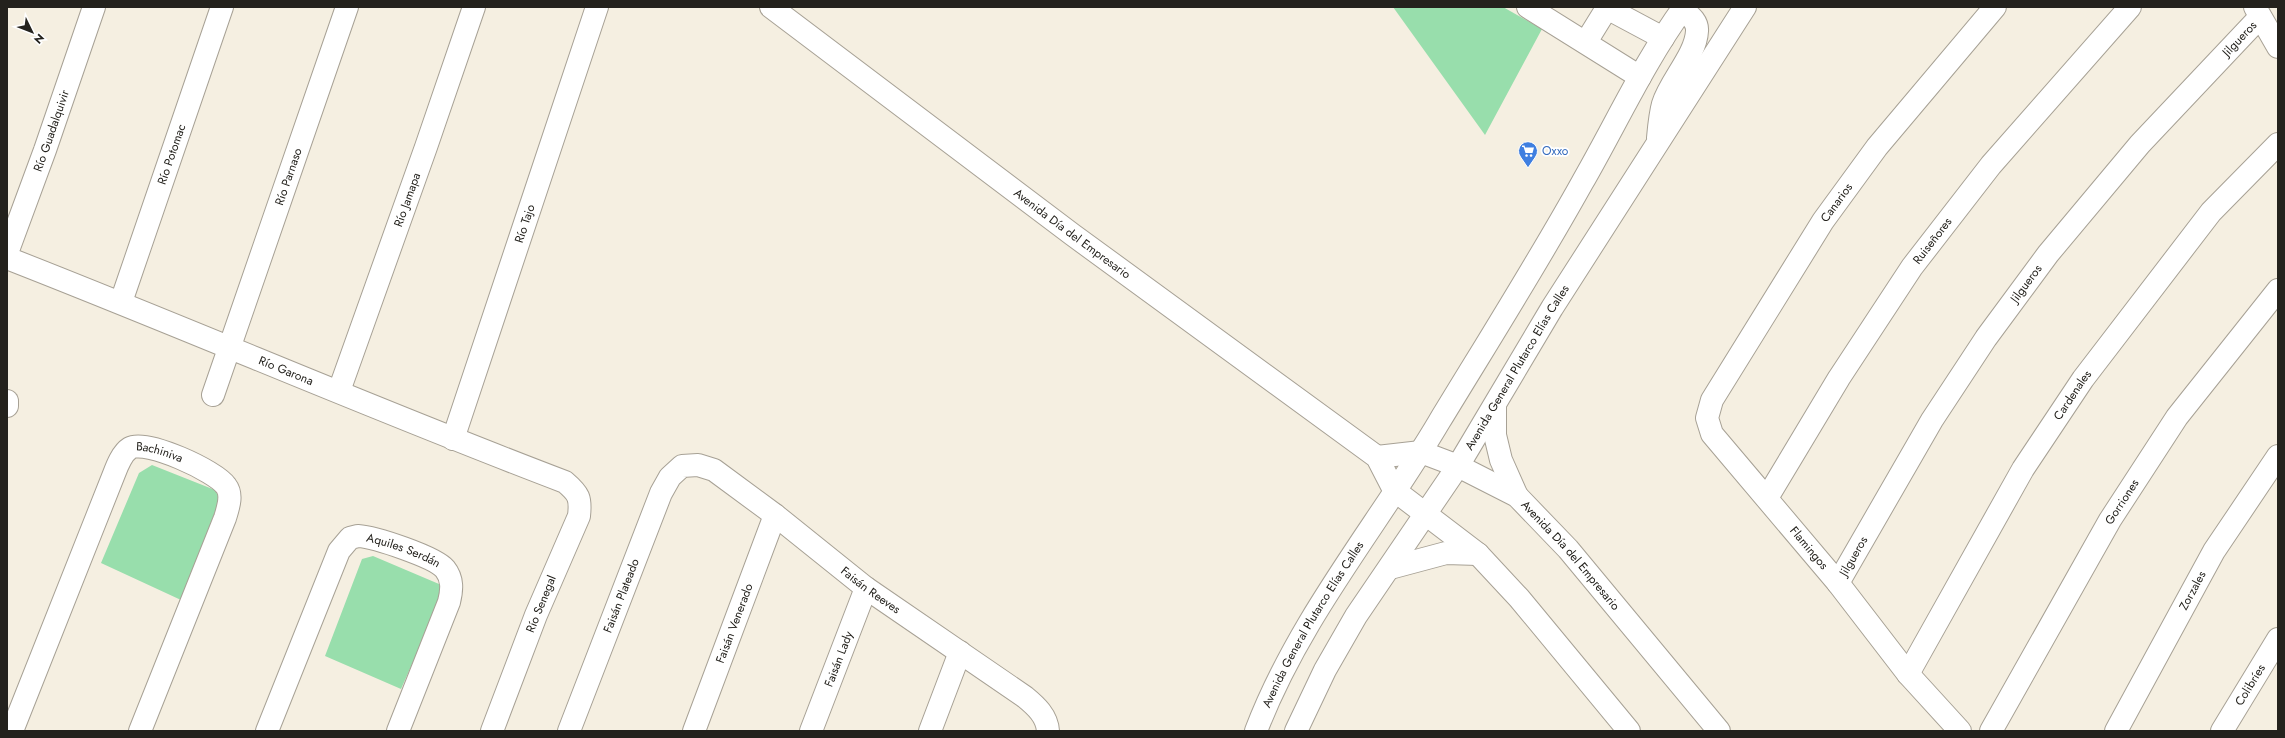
<svg xmlns="http://www.w3.org/2000/svg" width="2285" height="738" viewBox="0 0 2285 738" font-family="Jost,sans-serif">
	<rect width="100%" height="100%" fill="#f5efe1"/>
	<path fill="#98deac" d="M1393 7H1503L1542 29 1485 135Z
		M152 465 215 490 220 499 181 600 101 563 139 473Z
		M373 556 439 584 443 594 401 689 325 656 362 559Z"/>
	<g fill="none" stroke-linecap="round" stroke-linejoin="round">
		<defs>
			<g id="minor">
				<path id="s1" d="M771 7 1073 235 1377 457 1394 490 1478 554 1519 598 1629 731"/>
				<path d="M1528 7 1640 77"/>
				<path d="M1605 7 1663 38"/>
				<path d="M2255 7 2278 47"/>
				<path d="M1586 42 1607 8"/>
				<path d="M1658 138C1659 127 1660 115 1663 104 1670 81 1696 55 1697 31 1698 21 1689 15 1682 9"/>
				<path id="s2" d="M7 253 45 150 94 7"/>
				<path id="s3" d="M7 258C194 331 378 411 565 482 579 494 581 498 579 516L536 615 492 731"/>
				<path id="s4" d="M121 302 222 7"/>
				<path id="s5" d="M339 391 426 147 474 7"/>
				<path id="s6" d="M213 395 347 7"/>
				<path d="M7 401V406"/>
				<path d="M1495 406V435L1501 460 1517 496"/>
				<path id="s7" d="M453 439 597 7"/>
				<path id="s8" d="M1377 457 1421 452 1458 466 1517 496 1568 549 1719 731"/>
				<path id="s9" d="M1767 498 1839 378 1912 267 1991 165 2130 7"/>
				<path d="M1390 568 1446 553 1478 554"/>
				<path id="s10" d="M1838 583 1932 420 1986 338 2048 254 2140 144 2260 17"/>
				<path id="s11" d="M1908 674 2023 469 2083 379 2211 212 2278 144"/>
				<path id="s12" d="M12 731 114 474C117 466 122 453 130 448 146 439 216 471 226 486 233 495 228 508 225 518L140 731"/>
				<path id="s13" d="M267 731 339 551 350 538 358 536C375 537 435 557 445 569 453 579 452 590 449 602L398 731"/>
				<path id="s14" d="M569 731 661 493 670 477 682 466 698 465 714 470 775 515 866 588 1025 697C1036 706 1047 716 1048 731"/>
				<path id="s15" d="M694 731 775 515"/>
				<path id="s16" d="M811 731 866 588"/>
				<path d="M930 731 960 652"/>
				<path id="s17" d="M1256 731C1299 618 1378 525 1439 422 1487 343 1537 264 1582 183 1616 124 1644 62 1684 7"/>
				<path id="s18" d="M1296 731 1325 670 1356 616 1458 466 1552 308 1745 7"/>
				<path id="s19" d="M1960 731 1908 674 1838 583 1712 434 1707 418 1712 400 1823 221 1877 147 1995 7"/>
				<path id="s20" d="M1991 731 2110 520 2177 417 2278 290"/>
				<path id="s21" d="M2116 731 2214 551 2278 456"/>
				<path id="s22" d="M2222 731 2278 639"/>
			</g>
		</defs>
		<use href="#minor" stroke="#a7a195" stroke-width="24"/>
		<use href="#minor" stroke="#fff" stroke-width="22"/>
	</g>
	<defs>
		<symbol id="supermarket-pin" viewBox="-11 -11 22 30"><path d="M0 17L-7.5 6A9.5 9.5 0 1 1 7.5 6Z" fill="#3f7fe0" stroke="#fff"/><path d="M-6-5.5h2.5l.6 2H6L4.5 2H-2.5L-4.4-4H-6ZM-1.5 3.2a1.3 1.3 0 1 0 .1 0ZM3 3.2a1.3 1.3 0 1 0 .1 0Z" fill="#fff"/></symbol>
	</defs>
	<g fill-rule="evenodd">
		<use href="#supermarket-pin" x="1517" y="140" width="22" height="30"/>
	</g>
	<g text-anchor="middle" dominant-baseline="central" stroke-width="3.5" stroke-linejoin="round" paint-order="stroke">
		<g font-size="12" fill="#24221d" stroke="#fff">
			<text stroke="none"><textPath href="#s10" startOffset="679">Jilgueros</textPath></text>
			<text stroke="none"><textPath href="#s2" startOffset="130">Río Guadalquivir</textPath></text>
			<text stroke="none"><textPath href="#s4" startOffset="156">Río Potomac</textPath></text>
			<text stroke="none"><textPath href="#s6" startOffset="231">Río Parnaso</textPath></text>
			<text stroke="none"><textPath href="#s5" startOffset="203">Río Jamapa</textPath></text>
			<text stroke="none"><textPath href="#s19" startOffset="656">Canarios</textPath></text>
			<text stroke="none"><textPath href="#s7" startOffset="227">Río Tajo</textPath></text>
			<text stroke="none"><textPath href="#s1" startOffset="377">Avenida Día del Empresario</textPath></text>
			<text stroke="none"><textPath href="#s9" startOffset="306">Ruiseñores</textPath></text>
			<text stroke="none"><textPath href="#s10" startOffset="354">Jilgueros</textPath></text>
			<text stroke="none"><textPath href="#s18" startOffset="426">Avenida General Plutarco Elías Calles</textPath></text>
			<text stroke="none"><textPath href="#s3" startOffset="301">Río Garona</textPath></text>
			<text stroke="none"><textPath href="#s11" startOffset="324">Cardenales</textPath></text>
			<text stroke="none"><textPath href="#s12" startOffset="338">Bachiniva</textPath></text>
			<text stroke="none"><textPath href="#s20" startOffset="264">Gorriones</textPath></text>
			<text transform="translate(1809 548) rotate(50)">Flamingos</text>
			<text stroke="none"><textPath href="#s13" startOffset="267">Aquiles Serdán</textPath></text>
			<text stroke="none"><textPath href="#s8" startOffset="230">Avenida Día del Empresario</textPath></text>
			<text stroke="none"><textPath href="#s10" startOffset="31">Jilgueros</textPath></text>
			<text stroke="none"><textPath href="#s14" startOffset="520">Faisán Reeves</textPath></text>
			<text stroke="none"><textPath href="#s21" startOffset="160">Zorzales</textPath></text>
			<text stroke="none"><textPath href="#s14" startOffset="145">Faisán Plateado</textPath></text>
			<text transform="translate(541 604) rotate(-68)">Río Senegal</text>
			<text stroke="none"><textPath href="#s15" startOffset="115">Faisán Venerado</textPath></text>
			<text stroke="none"><textPath href="#s17" startOffset="121">Avenida General Plutarco Elías Calles</textPath></text>
			<text stroke="none"><textPath href="#s16" startOffset="77">Faisán Lady</textPath></text>
			<text stroke="none"><textPath href="#s22" startOffset="54">Colibríes</textPath></text>
		</g>
		<g font-size="12" fill="#366cbe" stroke="#fff" text-anchor="start">
			<text x="1542" y="151">Oxxo</text>
		</g>
	</g>
	<rect width="2285" height="738" fill="none" stroke="#24221d" stroke-width="16"/>
	<g transform="translate(32 32) rotate(133)" stroke="#ffffff" stroke-width="3" paint-order="stroke">
	<path d="M0-3L7 15L0 10L-7 15Z" fill="#24221d"/>
	<text y="-6" font-size="11" font-weight="bold" text-anchor="middle" fill="#24221d">N</text>
	</g>
</svg>
